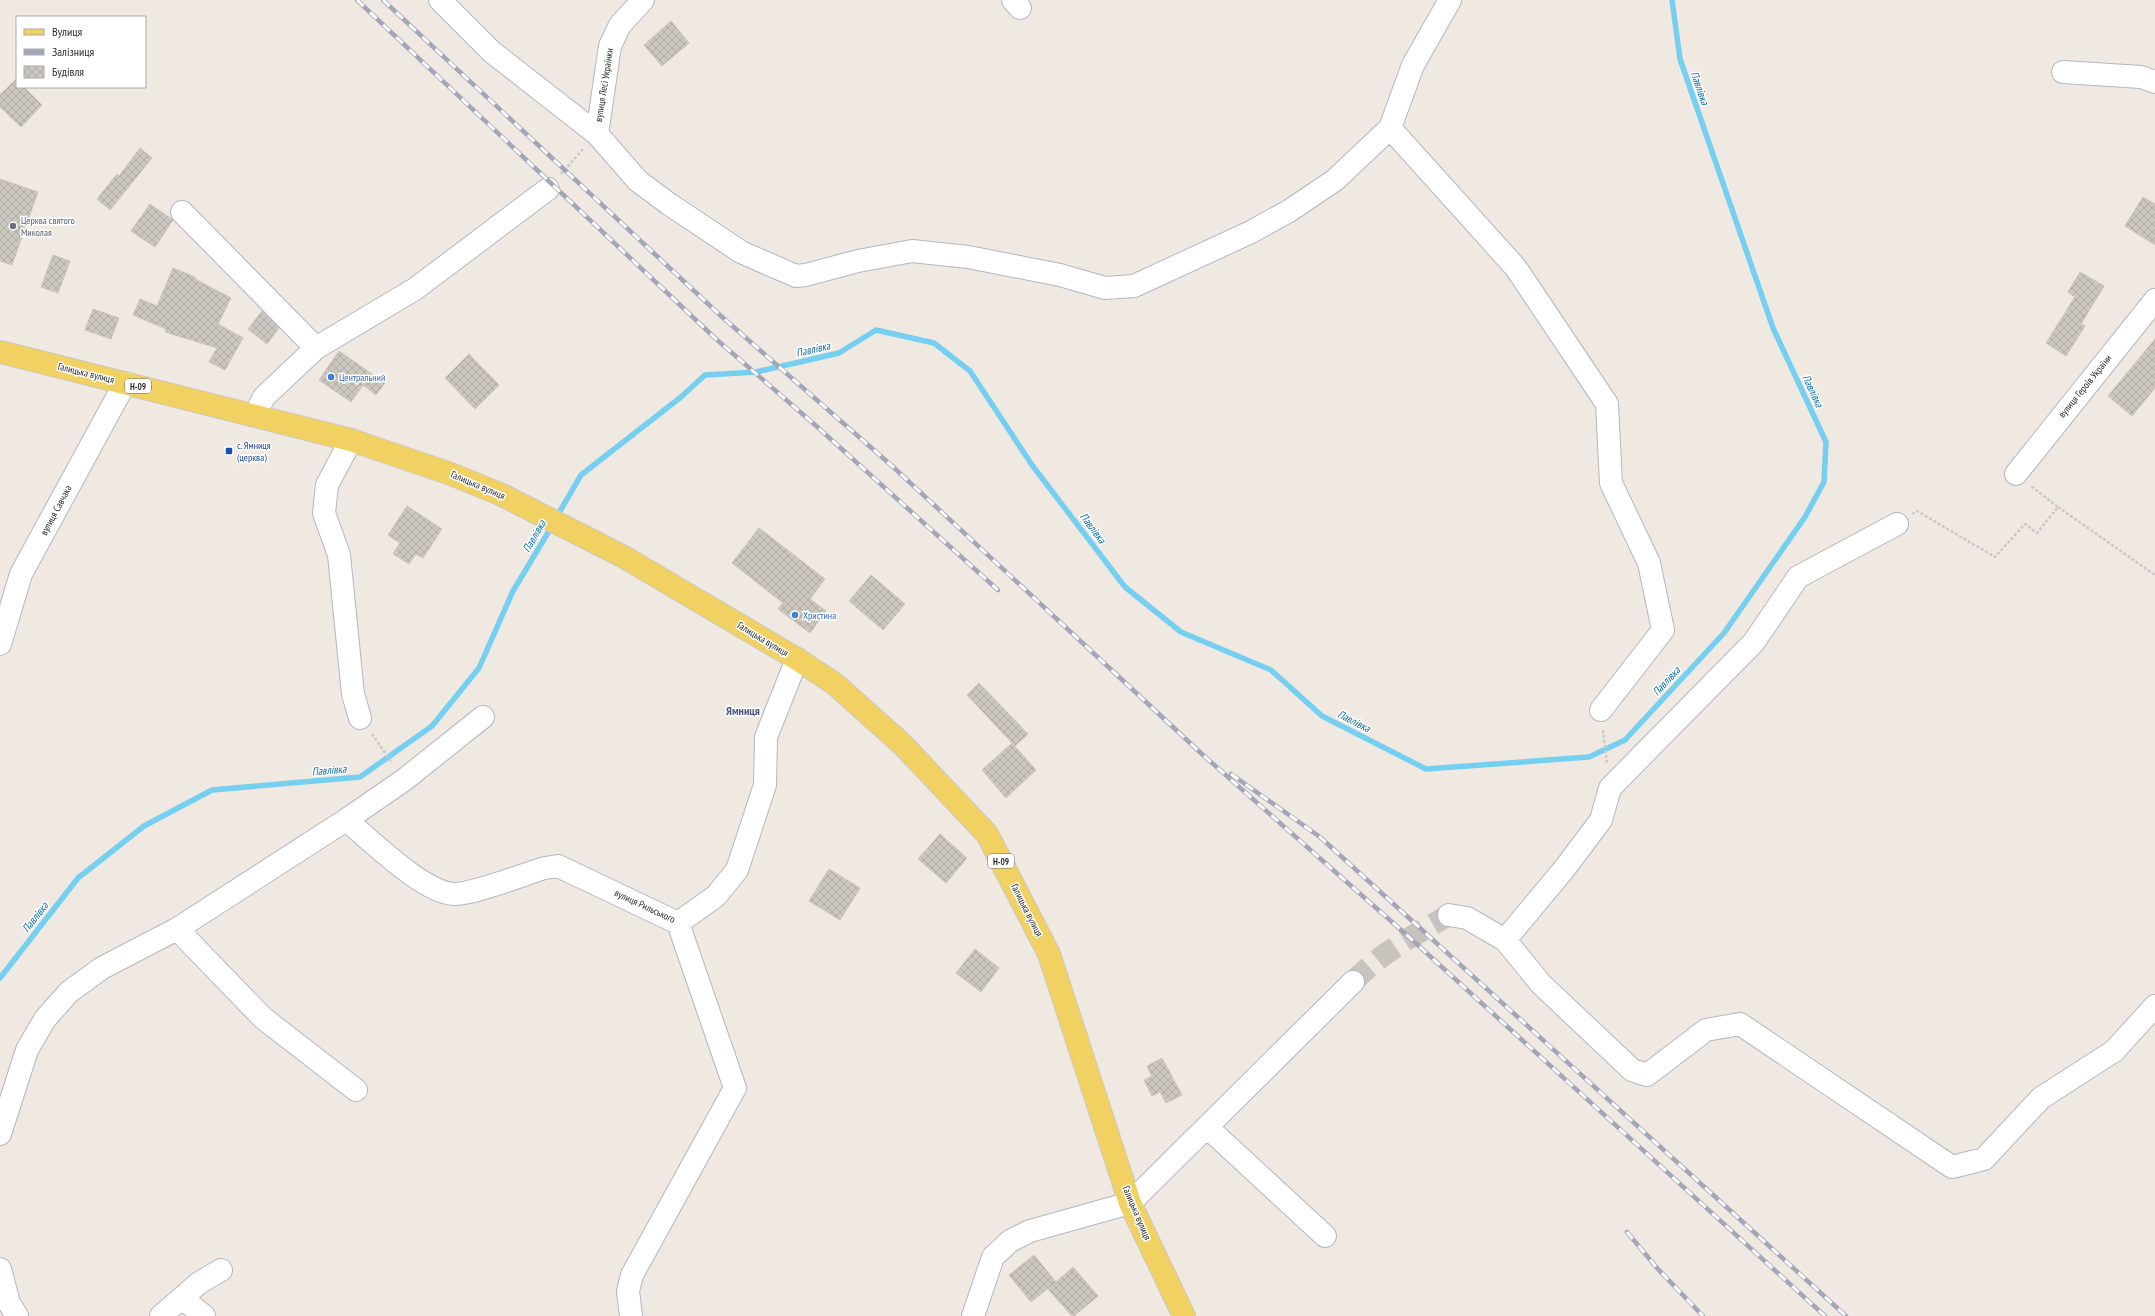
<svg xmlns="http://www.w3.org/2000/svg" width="2155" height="1316" viewBox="0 0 2155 1316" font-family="'PT Sans Narrow',sans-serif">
	<defs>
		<pattern id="building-cross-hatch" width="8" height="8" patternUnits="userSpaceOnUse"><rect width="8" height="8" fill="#cbc7bf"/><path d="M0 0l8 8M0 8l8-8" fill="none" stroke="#afaba4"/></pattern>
	</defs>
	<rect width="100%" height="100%" fill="#efe9e1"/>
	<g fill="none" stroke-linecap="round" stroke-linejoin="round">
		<path stroke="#75cff0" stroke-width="5.5" d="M556 518 581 475 681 397 705 375 756 372 839 353 876 330 934 343 970 371 1032 465 1125 587 1181 632 1271 670 1322 716 1426 769 1589 757 1625 740 1724 633 1805 517 1824 482 1826 442 1773 328 1680 59 1672 0
			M0 978 78 878 144 826 212 790 360 777 432 726 479 668 513 591 552 526"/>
	</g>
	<path fill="url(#building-cross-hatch)" stroke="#cbc5ba" d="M671 21 689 43 662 66 644 45Z
		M16 79 17 87H24L42 105 21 127 0 107V95Z
		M140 148 152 158 110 210 97 199 117 174 119 176Z
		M0 179 38 192 12 265 0 261Z
		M2143 197 2155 204V245L2125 226Z
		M150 204 173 220 155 247 131 231Z
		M53 255 70 261 58 293 41 287Z
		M173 268 195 277V279L231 298 218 324 243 338 225 370 209 362 217 348 165 332 166 329 133 315 140 299 157 306Z
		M2080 272 2104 286 2081 324 2085 326 2066 356 2046 343 2075 297 2068 292Z
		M93 309 119 318 111 339 85 330Z
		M262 311 279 328 267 344 248 329Z
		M2155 339V388L2132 416 2108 396Z
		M339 351 385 383 376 395 363 385 351 402 319 380Z
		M469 354 499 385 475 409 445 378Z
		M407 506 442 529 423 558 416 554 409 564 393 554 400 543 388 535Z
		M759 528 825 579 810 599 826 611 810 633 778 609 783 603 732 563Z
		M871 575 905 604 883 630 849 601Z
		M979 683 1028 734 1015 746 967 695Z
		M1012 743 1036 770 1006 798 982 770Z
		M940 834 967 858 946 883 918 859Z
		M829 869 860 888 840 920 809 901Z
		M975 949 999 968 981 992 956 973Z
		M1162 1058 1182 1095 1166 1103 1160 1092 1152 1096 1144 1080 1152 1076 1147 1066Z
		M1034 1255 1056 1282 1031 1302 1009 1275Z
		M1073 1267 1098 1296 1074 1316H1072L1048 1289Z"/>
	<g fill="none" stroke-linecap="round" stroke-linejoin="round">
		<path stroke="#c8c4bd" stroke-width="22" stroke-dasharray="22 11" stroke-linecap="butt" d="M1353 982C1382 952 1414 935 1449 915"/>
		<defs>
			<path id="minor" d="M440 0 492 52 597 134 638 181 669 204 741 252 796 276 806 275 858 261 912 251 968 257 1060 275 1105 288 1134 286 1251 232 1289 211 1335 180 1390 128 1413 65 1450 0
				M1013 0 1020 8
				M2063 72 2141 77 2155 82
				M1390 128 1516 268 1607 404 1611 483 1649 563 1663 630 1601 710
				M597 134 610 46 620 25 643 0
				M182 212 316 348
				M255 415 264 397 316 348 415 289 548 189
				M351 440 327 485 324 513 339 555 353 694 360 718
				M2016 474 2155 300
				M1897 524 1798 577 1754 642 1610 788 1601 820 1565 868 1505 940 1541 984 1632 1070 1647 1075 1706 1030 1740 1024 1952 1167 1984 1159 2041 1098 2114 1051 2155 1006
				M0 644 21 574 125 383
				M346 820C372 841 421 891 453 894 472 895 524 874 545 868L558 866 678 923 716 896 737 870 765 785 766 737 797 659
				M1449 915 1467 918 1505 940
				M177 929 263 1018 356 1090
				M1207 1127 1325 1236
				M0 1134 27 1050 45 1019 69 992 102 968 177 929 346 820 404 780 483 717
				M0 1269 9 1303 17 1316
				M182 1298 204 1316
				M161 1316 199 1283 221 1270
				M631 1316 628 1291 632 1275 735 1088 678 923
				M973 1316 993 1257 1010 1241 1030 1231 1130 1203 1353 982"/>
			<path id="major" d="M0 352 351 440 451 474 500 494 624 557 797 659 835 684 903 745 987 834 1049 954 1130 1203 1184 1316"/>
		</defs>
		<use href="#minor" stroke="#b4b7c1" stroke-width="24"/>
		<use href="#major" stroke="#c9c9c9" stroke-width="24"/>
		<path stroke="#c9c9c9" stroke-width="2.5" stroke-dasharray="3 2" stroke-linecap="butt" d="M561 174 583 149
			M2058 507 2155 575
			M1912 514 1917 511 1995 557 2025 524 2037 533 2058 507 2031 486
			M1603 730 1607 763
			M372 734 392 763"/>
		<use href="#minor" stroke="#fff" stroke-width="22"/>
		<use href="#major" stroke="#f2d163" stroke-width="22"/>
		<defs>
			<path id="rail" d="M357 0 716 339 814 424 998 590
				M383 0 721 316 891 465 1203 755 1409 937 1825 1316
				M1231 774 1320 837 1846 1316
				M1627 1232 1657 1268 1703 1316"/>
		</defs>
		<use href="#rail" stroke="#a3a6b8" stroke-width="4.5"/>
		<use href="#rail" stroke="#fff" stroke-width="3" stroke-dasharray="9" stroke-linecap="butt"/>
	</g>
	<circle fill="#6b7280" stroke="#fff" stroke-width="1.5" cx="13" cy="226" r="4"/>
	<g fill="#3f7fe0" stroke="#fff" stroke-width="1.5">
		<circle cx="331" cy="377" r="4"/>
		<circle cx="795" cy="615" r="4"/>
	</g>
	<rect fill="#1a4fb4" stroke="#fff" stroke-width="1.5" x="225" y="447" width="8" height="8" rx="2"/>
	<g text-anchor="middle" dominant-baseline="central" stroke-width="3" stroke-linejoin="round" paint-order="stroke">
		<g fill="#fff" stroke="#6d6d6d" stroke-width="1">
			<rect x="125" y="379" width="26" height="14" rx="3"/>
			<rect x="988" y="854" width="26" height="14" rx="3"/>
		</g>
		<g font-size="9" font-weight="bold" fill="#2e2e2e">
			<text x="138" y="386">Н-09</text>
			<text x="1001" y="861">Н-09</text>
		</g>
		<g font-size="10" fill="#2e2e2e" stroke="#fff">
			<text transform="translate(604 85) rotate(-81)">вулиця Лесі Українки</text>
			<text transform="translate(86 373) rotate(14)">Галицька вулиця</text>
			<text transform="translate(2085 386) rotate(-51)">вулиця Героїв України</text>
			<text transform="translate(478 485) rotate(23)">Галицька вулиця</text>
			<text transform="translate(56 510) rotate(-62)">вулиця Савчака</text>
			<text transform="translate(763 639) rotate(31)">Галицька вулиця</text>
			<text transform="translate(645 906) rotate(25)">вулиця Рильського</text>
			<text transform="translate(1027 910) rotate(63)">Галицька вулиця</text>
			<text transform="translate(1137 1213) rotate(67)">Галицька вулиця</text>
		</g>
		<g font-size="10" fill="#5b616d" stroke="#fff" text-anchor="start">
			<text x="21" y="220">Церква святого<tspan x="21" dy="12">Миколая</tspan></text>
		</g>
		<g font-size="10" fill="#366cbe" stroke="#fff" text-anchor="start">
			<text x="339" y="377">Центральний</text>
			<text x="803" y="615">Христина</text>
		</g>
		<g font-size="10" fill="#164399" stroke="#fff" text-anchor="start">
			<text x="237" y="445">с. Ямниця<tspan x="237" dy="12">(церква)</tspan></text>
		</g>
		<g font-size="11" font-style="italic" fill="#0d6fa3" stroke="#fff">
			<text transform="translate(1700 88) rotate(71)">Павлівка</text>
			<text transform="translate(813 349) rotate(-13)">Павлівка</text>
			<text transform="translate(1813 391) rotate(65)">Павлівка</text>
			<text transform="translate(1093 528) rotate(53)">Павлівка</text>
			<text transform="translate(534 536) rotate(-60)">Павлівка</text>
			<text transform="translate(1666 681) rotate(-47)">Павлівка</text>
			<text transform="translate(1354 721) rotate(27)">Павлівка</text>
			<text transform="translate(329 770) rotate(-5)">Павлівка</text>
			<text transform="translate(35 917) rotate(-52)">Павлівка</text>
		</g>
		<g font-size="12" font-weight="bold" fill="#4d5680" stroke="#fff">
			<text x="743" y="710">Ямниця</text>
		</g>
	</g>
	<rect x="16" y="16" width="130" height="72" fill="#ffffff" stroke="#ababab"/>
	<rect x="24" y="29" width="20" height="6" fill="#f2d163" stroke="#ababab"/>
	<text x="52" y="36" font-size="12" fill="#2e2e2e">Вулиця</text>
	<rect x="24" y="49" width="20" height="6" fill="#a3a6b8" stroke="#ababab"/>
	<text x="52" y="56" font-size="12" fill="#2e2e2e">Залізниця</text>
	<rect x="24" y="66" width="20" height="12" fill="url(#building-cross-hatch)" stroke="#ababab"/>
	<text x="52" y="76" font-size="12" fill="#2e2e2e">Будівля</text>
</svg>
